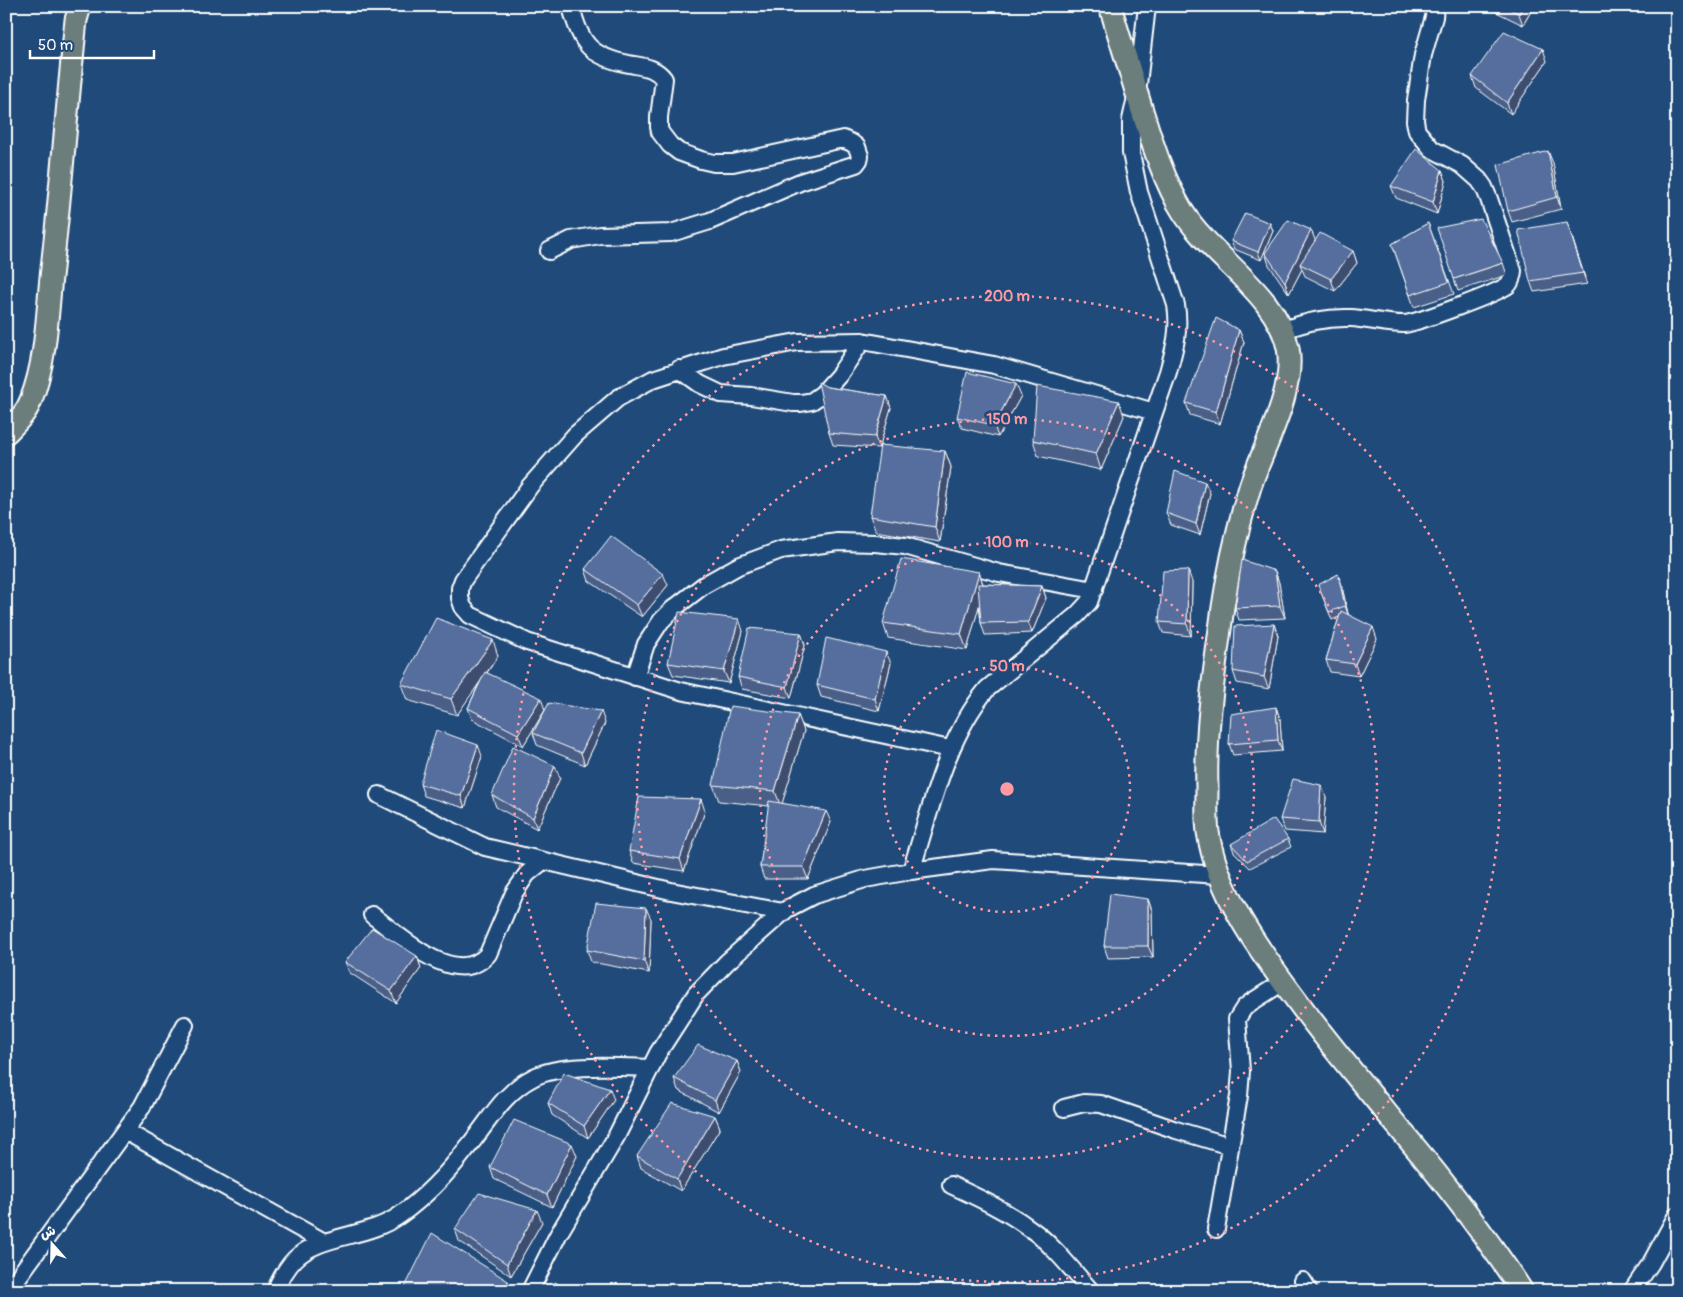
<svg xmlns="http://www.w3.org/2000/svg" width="1683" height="1297" viewBox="0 0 1683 1297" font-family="Pangolin,'Playpen Sans Arabic',sans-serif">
	<rect width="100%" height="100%" fill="#1f4a7a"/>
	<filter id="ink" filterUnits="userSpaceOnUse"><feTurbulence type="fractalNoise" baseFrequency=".02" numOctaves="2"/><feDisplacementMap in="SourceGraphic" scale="10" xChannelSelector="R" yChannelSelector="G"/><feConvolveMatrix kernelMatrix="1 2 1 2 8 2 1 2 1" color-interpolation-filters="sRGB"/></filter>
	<g filter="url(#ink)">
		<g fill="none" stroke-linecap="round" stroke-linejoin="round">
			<defs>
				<path id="minor" d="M549 251 571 240 600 235 671 233 710 221 800 182 856 164 859 160 860 156 857 147 852 143 843 139 733 163H714L701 160 679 152 670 145 660 132 659 127V117L664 79C655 67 644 67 629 64 591 57 580 44 571 6
					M1283 330C1307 322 1326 317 1351 318 1368 319 1386 324 1404 324 1417 323 1498 293 1508 285 1512 281 1512 276 1513 271L1489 199 1484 187 1479 180 1462 165 1432 149 1417 131 1415 121 1416 100 1423 55 1434 17 1435 6
					M679 369 700 384 721 394 751 396 793 403H801L812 401 822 394 839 375 862 341
					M635 677 646 644 661 621 673 609 704 585 738 566 781 550 838 542 875 543 905 546 999 573 1094 590
					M950 749 681 691 527 642 470 615 463 607 460 598V588L463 580 530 486 575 435 618 398 653 379 723 356 797 342 862 341 994 365 1154 412
					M379 795 485 847 671 891 783 912
					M911 871C931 809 945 740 987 689L1077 615 1089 602 1168 372C1175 347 1180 330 1176 305L1139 192 1131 153V120L1137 93 1147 6
					M372 915C399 935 456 991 488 954L514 893 527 874 543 861
					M1064 1108 1084 1103 1101 1104 1176 1130 1230 1146
					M125 1131 324 1242
					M951 1185C979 1198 1007 1211 1032 1230 1054 1246 1072 1270 1091 1291
					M1216 1229 1239 1096 1241 1071 1237 1019 1244 1008 1250 1003 1283 982
					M1303 1281 1309 1291
					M8 1291 142 1107 185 1025
					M275 1291C280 1280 287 1267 295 1259 320 1234 368 1238 400 1215 425 1197 448 1173 467 1148 489 1122 502 1093 534 1077 561 1063 619 1067 651 1068
					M530 1291 558 1235 616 1137 658 1053 696 994 727 962 787 909 814 895 865 879 911 871 993 860 1219 875
					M1632 1291 1651 1263 1677 1215"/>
				<path id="major" d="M1110 6C1120 39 1130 71 1140 104 1151 139 1163 180 1183 212 1212 258 1277 294 1288 348 1296 390 1263 447 1250 487 1238 526 1229 567 1223 607 1215 668 1205 727 1207 788 1207 802 1206 818 1208 832 1217 893 1259 950 1295 998 1329 1045 1367 1089 1404 1134 1446 1184 1486 1236 1522 1291
					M6 433C16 423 26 414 31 400 46 362 47 317 51 277 61 191 67 105 76 20L80 6"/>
			</defs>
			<use href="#minor" stroke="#fff" stroke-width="20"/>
			<use href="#major" stroke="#fff" stroke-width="25"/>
			<use href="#minor" stroke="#1f4a7a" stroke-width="16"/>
			<use href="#major" stroke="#6c7e7c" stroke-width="21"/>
		</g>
		<path fill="#495f88" stroke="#fff" d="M1484 6H1534L1523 25Z
			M1663 6H1675L1674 11Z
			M1547 61 1511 114 1476 88 1472 76Z
			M1553 163 1561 209 1512 222 1508 211Z
			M1442 170 1446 181 1437 214 1396 198 1391 186Z
			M1270 223 1273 231 1261 260 1234 249 1231 241Z
			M1428 223 1454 294 1414 307 1392 244Z
			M1311 230 1315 241 1353 251 1357 263 1335 291 1305 276 1302 269 1289 294 1269 265 1265 253Z
			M1571 234 1587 284 1534 292 1530 281Z
			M1503 263 1507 275 1458 291 1454 279Z
			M1239 330 1244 342 1220 424 1190 415 1186 403Z
			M827 387 887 396 891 408 879 448 833 445 829 433Z
			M1021 396 998 437 962 428 957 417Z
			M1124 416 1101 470 1038 456 1033 440Z
			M945 451 951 467 940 542 876 531 870 516Z
			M1210 493 1200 535 1171 525 1166 513Z
			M585 569 668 585 642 617 589 581Z
			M1275 571 1279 583 1285 618 1239 620 1235 608Z
			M979 572 983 584 1042 586 1046 598 1032 633 985 635 981 623 979 606 967 650 888 638 883 623Z
			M1192 582 1191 636 1163 633 1159 622Z
			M1341 582 1348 614 1377 639 1359 676 1330 672 1326 660 1339 617 1332 620 1318 585Z
			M1274 624 1278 636 1269 689 1237 683 1233 671Z
			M743 631 729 683 673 675 668 663Z
			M801 633 805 645 791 698 742 689 738 677Z
			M498 656 487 673 545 710 523 746 472 719 468 708 480 681 457 715 407 700 401 684Z
			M891 663 879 711 821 697 817 685Z
			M1276 707 1280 719 1282 751 1233 755 1229 744Z
			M798 715 804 731 782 803 831 822 808 879H764L760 867 769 806 719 801 713 785Z
			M605 723 585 765 537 745 533 733Z
			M482 756 465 808 424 796 420 784Z
			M555 766 560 778 537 829 496 807 492 795Z
			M1321 785 1326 797 1323 834 1285 831 1280 819Z
			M705 811 684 871 633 863 629 851Z
			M1288 839 1291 847 1250 868 1234 852 1231 844Z
			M1148 899 1152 911 1153 957 1108 958 1104 946Z
			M651 919 649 973 591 962 587 950Z
			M417 956 421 968 396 1003 350 973 345 962Z
			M737 1061 741 1072 719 1112 678 1090 674 1078Z
			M614 1100 588 1138 552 1115 548 1103Z
			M715 1116 720 1128 681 1191 641 1168 637 1156Z
			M577 1156 552 1207 494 1179 490 1167Z
			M542 1222 511 1276 459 1241 455 1229Z"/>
		<path fill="#3c4d6f" stroke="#fff" d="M1523 6H1534L1523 25 1519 14Z
			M1543 49 1547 61 1511 114 1507 103Z
			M1548 151 1553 163 1561 209 1557 197Z
			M1442 170 1446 181 1437 214 1433 202Z
			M1567 222 1571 234 1587 284 1583 273Z
			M1270 223 1273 231 1261 260 1258 252Z
			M1311 230 1316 242 1300 264 1302 269 1289 294 1285 282Z
			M1353 251 1357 263 1335 291 1331 279Z
			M1239 330 1244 342 1220 424 1216 412Z
			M1016 384 1021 396 998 437 994 425Z
			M887 396 891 408 879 448 875 437Z
			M1119 401 1124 416 1101 470 1096 454Z
			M945 451 951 467 940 542 935 527Z
			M1205 482 1210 493 1200 535 1196 524Z
			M1188 570 1192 582 1191 636 1187 624Z
			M1275 571 1279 583 1285 618 1280 606Z
			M979 572 984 588 967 650 961 634Z
			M663 574 668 585 642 617 637 605Z
			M1338 574 1341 582 1348 614 1345 606Z
			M1042 586 1046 598 1032 633 1028 622Z
			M739 619 743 631 729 683 724 671Z
			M1274 624 1278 636 1269 689 1264 677Z
			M1373 627 1377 639 1359 676 1355 664Z
			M801 633 805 645 791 698 787 687Z
			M493 640 498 656 457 715 451 699Z
			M886 652 891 663 879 711 875 699Z
			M541 698 545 710 523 746 518 734Z
			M1276 707 1280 719 1282 751 1278 740Z
			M601 711 605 723 585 765 581 753Z
			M798 715 804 731 781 807 775 791Z
			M478 745 482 756 465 808 461 796Z
			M555 766 560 778 537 829 533 818Z
			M1321 785 1326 797 1323 834 1319 822Z
			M701 799 705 811 684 871 680 859Z
			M826 811 831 822 808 879 803 867Z
			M1148 899 1152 911 1153 957 1148 946Z
			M646 908 651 919 649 973 644 961Z
			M417 956 421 968 396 1003 391 991Z
			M737 1061 741 1072 719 1112 715 1100Z
			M610 1089 614 1100 588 1138 584 1126Z
			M715 1116 720 1128 681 1191 677 1179Z
			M572 1144 577 1156 552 1207 547 1195Z
			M537 1210 542 1222 511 1276 507 1264Z
			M508 1281 512 1291H502Z"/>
		<path fill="#556e9e" stroke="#fff" d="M1504 6H1523L1519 14Z
			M1504 31 1543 49 1507 103 1472 76Z
			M1416 149 1442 170 1433 202 1391 186Z
			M1548 151 1557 197 1508 211 1498 165Z
			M1245 213 1270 223 1258 252 1231 241Z
			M1481 219 1503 263 1454 279 1437 228Z
			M1288 220 1311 230 1285 282 1265 253Z
			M1567 222 1583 273 1530 281 1518 230Z
			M1428 223 1449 282 1410 295 1392 244Z
			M1320 233 1353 251 1331 279 1300 264Z
			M1216 318 1239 330 1216 412 1186 403Z
			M967 372 1016 384 994 425 957 417Z
			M818 382 827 387 887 396 875 437 829 433Z
			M1037 386 1119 401 1096 454 1033 440Z
			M880 445 945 451 935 527 870 516Z
			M1175 471 1205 482 1196 524 1166 513Z
			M611 536 663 574 637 605 585 569Z
			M901 559 979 572 961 634 883 623Z
			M1242 560 1275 571 1280 606 1235 608Z
			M1188 570 1187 624 1159 622 1163 571Z
			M1338 574 1345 606 1329 612 1318 585Z
			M978 584 1042 586 1028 622 981 623Z
			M1341 611 1373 627 1355 664 1326 660Z
			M679 612 739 619 724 671 668 663Z
			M436 618 493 640 451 699 401 684Z
			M1274 624 1264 677 1233 671 1235 626Z
			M749 628 801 633 787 687 738 677Z
			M826 638 886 652 875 699 817 685Z
			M485 672 541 698 518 734 468 708Z
			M549 703 601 711 581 753 533 733Z
			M730 706 798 715 775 791 713 785Z
			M1276 707 1278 740 1229 744 1231 714Z
			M436 730 478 745 461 796 420 784Z
			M513 746 555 766 533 818 492 795Z
			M1293 779 1321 785 1319 822 1280 819Z
			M639 797 701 799 680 859 629 851Z
			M769 801 826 811 803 867H760Z
			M1274 819 1288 839 1247 861 1231 844Z
			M1110 894 1148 899V946H1104Z
			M596 903 646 908 644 961 587 950Z
			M372 928 417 956 391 991 345 962Z
			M698 1045 737 1061 715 1100 674 1078Z
			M564 1073 610 1089 584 1126 548 1103Z
			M672 1103 715 1116 677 1179 637 1156Z
			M514 1120 572 1144 547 1195 490 1167Z
			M479 1193 537 1210 507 1264 455 1229Z
			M432 1233 508 1281 502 1291H403Z
			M555 1282 571 1291H551Z
			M1505 1283 1510 1291H1495Z"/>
	</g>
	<g fill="none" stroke="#ff9aa2" stroke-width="2.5" stroke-dasharray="2.5 5">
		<circle cx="1007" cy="789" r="123"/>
		<circle cx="1007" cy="789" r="247"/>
		<circle cx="1007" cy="789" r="370"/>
		<circle cx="1007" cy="789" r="493"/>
	</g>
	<circle cx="1007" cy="789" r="8" fill="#ff9aa2" stroke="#1f4a7a" stroke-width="2.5"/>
	<g font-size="15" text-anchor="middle" font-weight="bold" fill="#ff9aa2" stroke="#1f4a7a" stroke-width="5" stroke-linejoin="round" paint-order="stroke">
		<text x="1007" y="301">200 m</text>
		<text x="1007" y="424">150 m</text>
		<text x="1007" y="547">100 m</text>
		<text x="1007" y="671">50 m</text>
	</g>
	<rect width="1683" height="1297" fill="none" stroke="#1f4a7a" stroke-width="25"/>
	<rect x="12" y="12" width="1658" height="1272" fill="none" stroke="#fff" stroke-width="2" filter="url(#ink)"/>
	<g transform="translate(52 1244) rotate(340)" stroke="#1f4a7a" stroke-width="4" paint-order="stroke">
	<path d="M0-4L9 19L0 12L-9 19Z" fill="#ffffff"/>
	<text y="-8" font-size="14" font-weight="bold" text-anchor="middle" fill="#ffffff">ش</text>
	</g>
	<path d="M30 50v8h124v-8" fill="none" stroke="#ffffff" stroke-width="2.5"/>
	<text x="38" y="50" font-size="15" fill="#ffffff" stroke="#1f4a7a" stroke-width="4" paint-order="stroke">50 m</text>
</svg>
